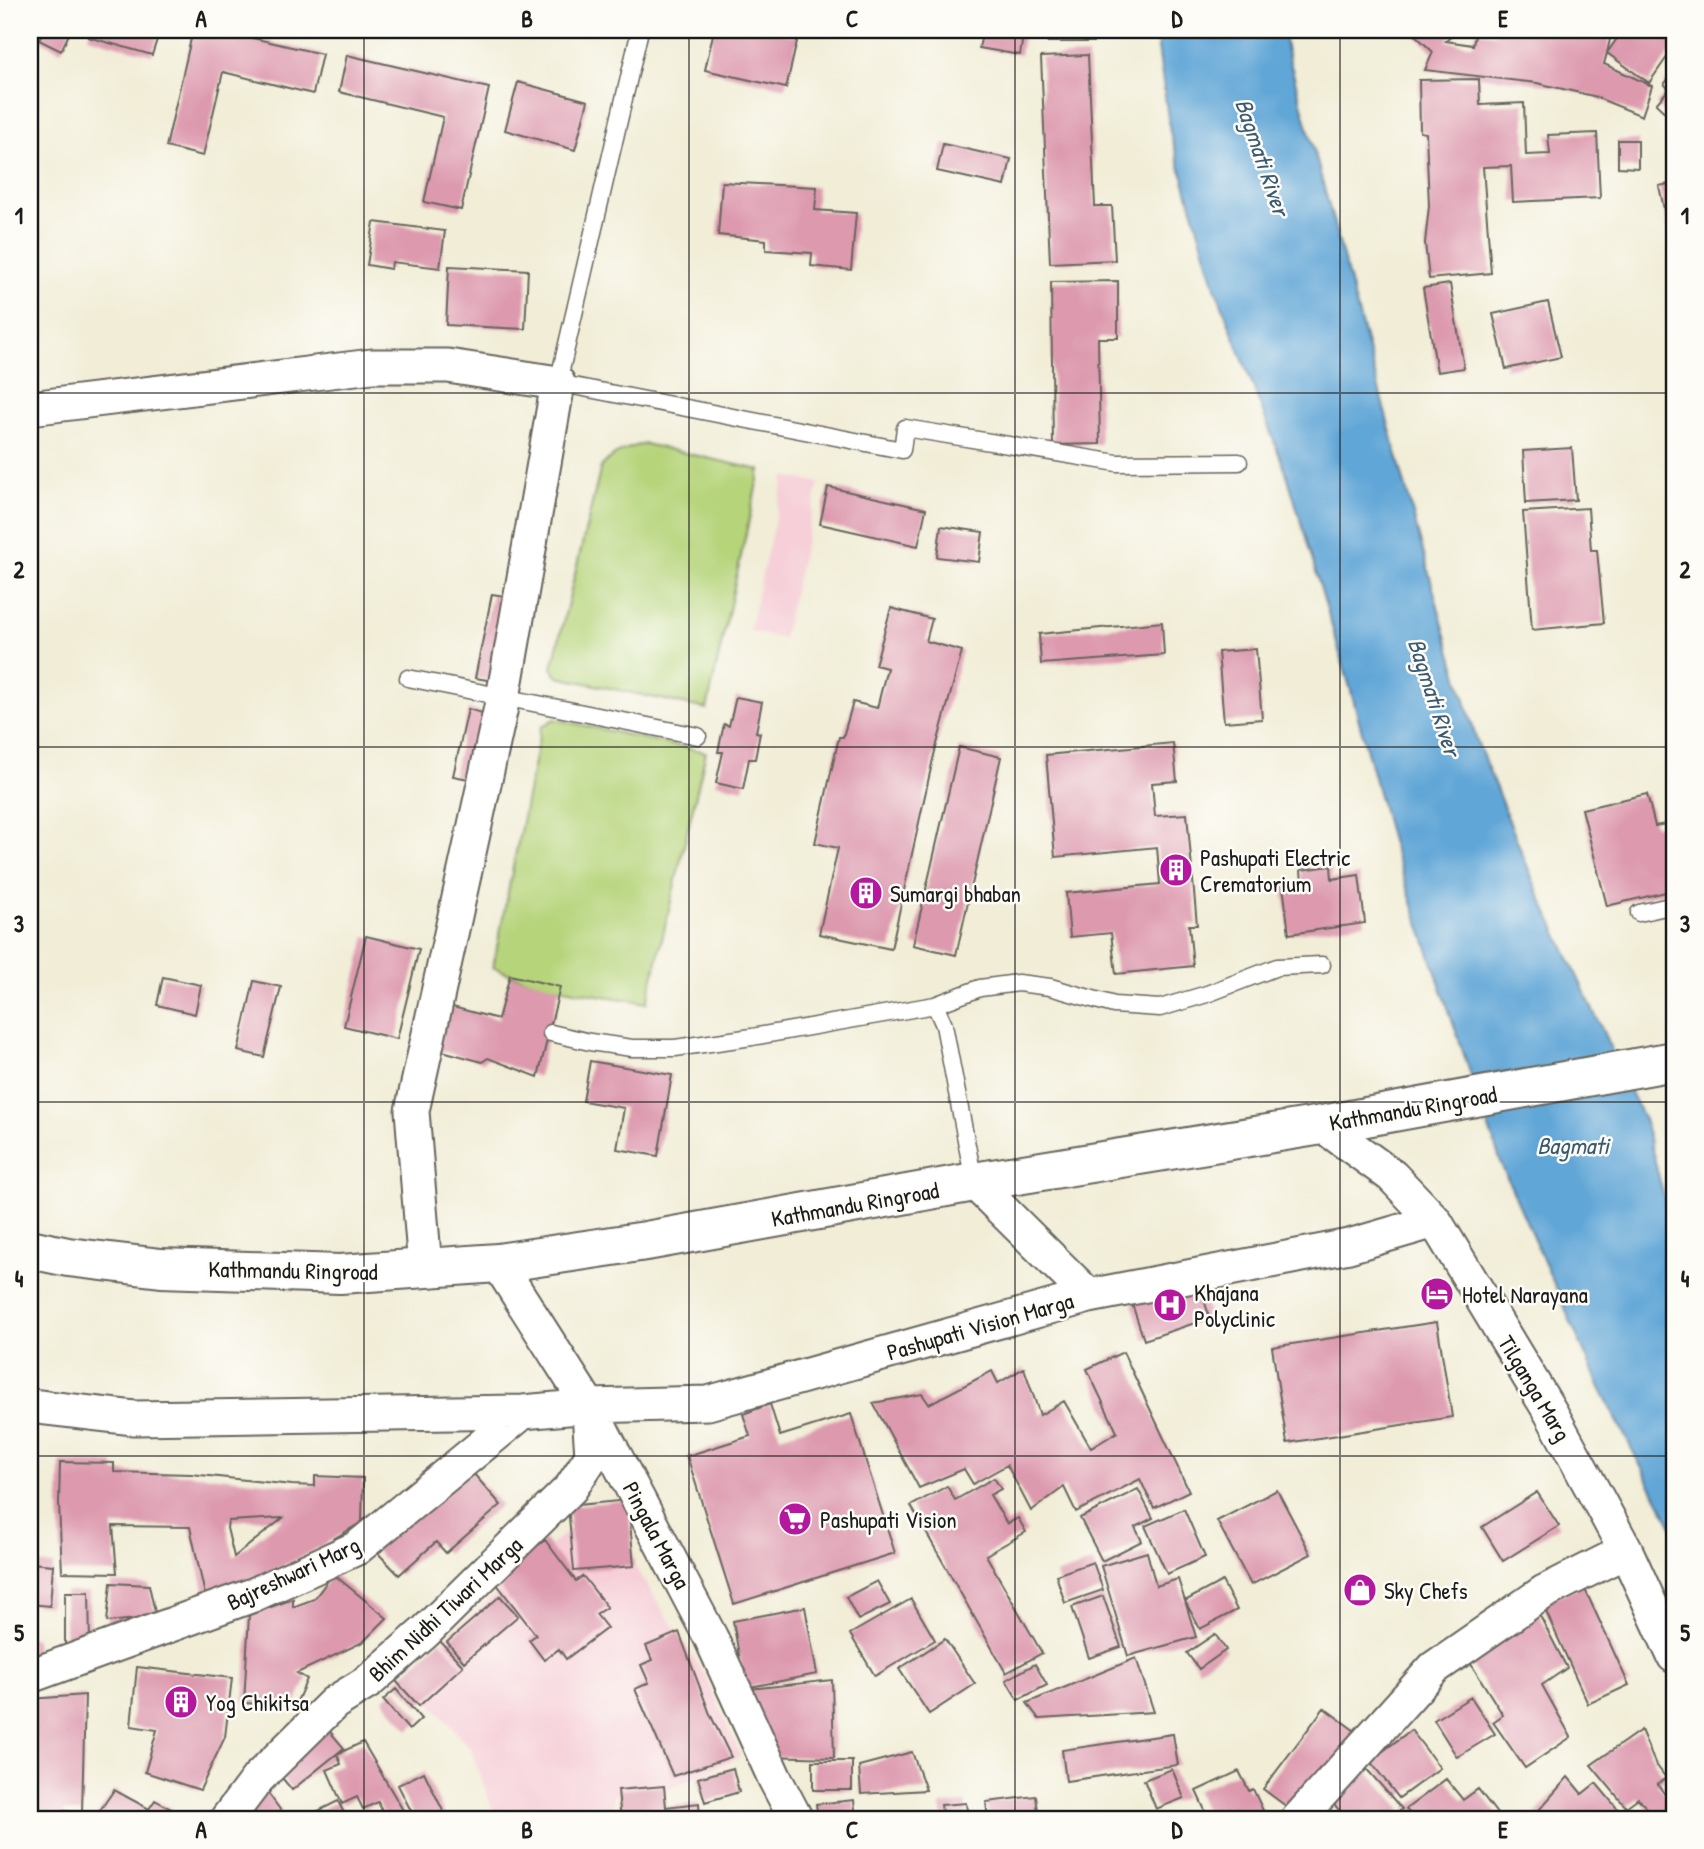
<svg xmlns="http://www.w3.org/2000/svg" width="1704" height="1849" viewBox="0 0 1704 1849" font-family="'Patrick Hand',sans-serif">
	<rect width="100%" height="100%" fill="#fdfcf7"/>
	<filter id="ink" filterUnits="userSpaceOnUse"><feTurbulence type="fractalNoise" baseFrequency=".0143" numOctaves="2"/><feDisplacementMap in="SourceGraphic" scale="14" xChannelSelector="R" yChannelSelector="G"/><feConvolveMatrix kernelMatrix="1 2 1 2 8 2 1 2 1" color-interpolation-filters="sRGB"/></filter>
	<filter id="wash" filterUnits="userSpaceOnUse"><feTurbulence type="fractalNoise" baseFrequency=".00686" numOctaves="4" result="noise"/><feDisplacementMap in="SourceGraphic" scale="28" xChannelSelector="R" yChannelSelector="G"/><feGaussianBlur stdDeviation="1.57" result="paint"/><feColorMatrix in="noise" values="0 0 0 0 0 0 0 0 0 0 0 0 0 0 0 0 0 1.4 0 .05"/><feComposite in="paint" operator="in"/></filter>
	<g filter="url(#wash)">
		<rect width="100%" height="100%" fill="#f1edd7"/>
		<path fill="#f6cfd8" d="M785 476 819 483 783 639 749 631Z
			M598 1509 706 1677 741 1756 672 1788 613 1794 614 1819H496L470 1748 405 1673 566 1532Z"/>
		<path fill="#b6d47a" stroke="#69784b" stroke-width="2" d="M645 444 760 470 707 709 558 677 552 668 601 467C612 454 628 447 645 444Z
			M554 719 706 752 647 1003C596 994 540 989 493 967L541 727Z"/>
		<path fill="#61a6d7" stroke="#3e617a" stroke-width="2" d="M1158 30H1284L1286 47 1445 632 1477 741 1535 885 1645 1122 1674 1236V1530L1600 1388 1503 1169 1391 841 1351 691 1288 478 1215 287 1170 132 1158 48Z"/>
		<g id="blocks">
			<path fill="#dd9aaf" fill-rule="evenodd" d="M44 30H71L61 51 39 40Z
				M90 30H160L152 55 88 37Z
				M193 30H218L322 54 313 94 223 72 203 156 166 147Z
				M714 30H768L798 37 786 88 705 70Z
				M983 30H1024L1020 55 979 48Z
				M1047 30H1093V42H1047Z
				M1410 30H1458L1446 41 1473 45 1476 31 1497 34 1492 30H1612L1607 53 1623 30H1659L1674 40V47L1649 83 1607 53 1604 64 1652 86 1642 116 1593 96 1537 83 1425 70 1433 52Z
				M347 55 489 88 461 210 424 202 443 117 339 92Z
				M1088 55 1095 206H1112L1115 260 1050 263 1041 57Z
				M1674 73V121L1656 104 1669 89 1664 84Z
				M1479 79 1480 105 1524 103 1526 155 1550 154 1548 135 1597 133 1600 198 1513 202 1511 166 1483 167 1491 273 1429 279 1425 243 1429 206 1426 133 1420 132 1419 80Z
				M518 82 588 101 575 150 505 130Z
				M1618 140H1638V168L1618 167Z
				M943 144 1011 159 1005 186 937 171Z
				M722 182 817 187 815 210 856 213 851 270 811 266 812 253 766 250V240L718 235Z
				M1674 183V241H1671L1659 186Z
				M374 222 445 231 440 268 392 262 391 269 367 265Z
				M449 266 528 270 525 329 446 325Z
				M1118 281V338H1098L1100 444 1053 445 1051 282Z
				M1450 284 1464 368 1437 372 1423 288Z
				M1548 302 1561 357 1506 369 1493 314Z
				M1572 448 1576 500 1526 503 1523 451Z
				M828 487 926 509 918 546 820 524Z
				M1588 508 1591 550H1597L1604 623 1532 630 1523 512Z
				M941 526 983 532 979 562 937 557Z
				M492 594 511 597 494 681 475 678Z
				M891 608 932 619 926 641 962 651 933 759 891 949 819 934 838 848 815 843 839 737H843L853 702 877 708 887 668 875 665Z
				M1162 622 1164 655 1041 664 1039 634Z
				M1256 649 1262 719 1224 722 1218 652Z
				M736 697 762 702 756 732 760 733 755 759H749L743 789 716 783 723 752H718L724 724 729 726Z
				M468 709 489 715 474 780 453 776Z
				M1173 743 1177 781 1152 783 1155 816 1187 814 1197 925H1189L1193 966 1116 974 1111 933 1070 937 1066 893 1160 884 1157 847 1055 857 1046 755Z
				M959 747 1001 757 956 955 913 945Z
				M1647 794 1655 826 1671 823 1674 838V890L1607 906 1582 809Z
				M1331 866 1332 879 1359 875 1365 923 1289 934 1283 885 1302 882 1301 870Z
				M366 936 419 949 397 1039 344 1026Z
				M510 975 560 987 538 1077 488 1058 482 1062 435 1049 445 1005 498 1019Z
				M163 977 201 985 195 1014 157 1005Z
				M254 981 281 987 264 1057 238 1051Z
				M590 1061 672 1075 658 1156 617 1149 624 1108 583 1101Z
				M1198 1282 1210 1318 1144 1340 1132 1304Z
				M1437 1322 1452 1417 1287 1443 1272 1347Z
				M1123 1352 1189 1491 1154 1508 1140 1479 1076 1512 1064 1487 1031 1511 1007 1465 973 1484 964 1469 919 1488 873 1403 922 1394 929 1404 992 1371 998 1383 1024 1368 1040 1415 1064 1401 1091 1448 1117 1432 1087 1369Z
				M770 1404 780 1436 851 1414 895 1553 734 1604 687 1456 750 1436 743 1414Z
				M60 1462 114 1463V1472L191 1474 292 1485 315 1486V1476L363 1478 362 1522 306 1555 238 1586 205 1595 190 1527 113 1526 117 1573 62 1572 59 1504ZM283 1518 234 1557 227 1528 228 1521Z
				M466 1465 501 1505 446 1553 436 1542 399 1575 372 1547Z
				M994 1478 1001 1489 990 1495 1007 1524 1018 1518 1026 1532 986 1555 1042 1653 1006 1673 911 1506 947 1486 955 1500Z
				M1138 1489 1153 1518 1135 1527 1142 1541 1102 1561 1080 1518Z
				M1277 1490 1311 1554 1251 1585 1217 1521Z
				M1537 1492 1559 1526 1503 1561 1482 1527Z
				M628 1500 634 1566 574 1571 568 1506Z
				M1184 1509 1205 1557 1167 1574 1145 1526Z
				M545 1540 576 1581 583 1576 607 1607 596 1614 607 1628 566 1659 559 1649 544 1660 529 1640 536 1635 493 1579Z
				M1147 1552 1156 1586 1178 1579 1185 1601 1222 1581 1237 1610 1200 1629 1185 1601 1196 1637 1128 1656 1101 1566Z
				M1093 1562 1103 1590 1065 1603 1056 1575Z
				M30 1563 53 1565 50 1606 30 1604Z
				M333 1574 387 1618 363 1642 297 1673 307 1679 295 1706 244 1703 249 1615 293 1599V1607L314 1599Z
				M877 1581 890 1604 858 1620 846 1597Z
				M111 1583 149 1585 156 1617 107 1622Z
				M1583 1585 1629 1685 1588 1704 1542 1603Z
				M65 1592H89L90 1645H65Z
				M500 1596 518 1616 464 1662 447 1642Z
				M1103 1596 1121 1647 1089 1658 1072 1607Z
				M911 1599 935 1640 875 1676 850 1634Z
				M805 1607 817 1674 745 1688 733 1621Z
				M1538 1612 1567 1668 1542 1685 1571 1737 1525 1768 1493 1722 1503 1715 1469 1661Z
				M679 1632 710 1714 731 1757 673 1776 635 1689 649 1683 641 1665 652 1660 646 1646Z
				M1215 1634 1226 1650 1199 1669 1187 1653Z
				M30 1637 36 1638 34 1663 30 1664Z
				M945 1639 975 1684 929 1714 899 1669Z
				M440 1641 463 1666 419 1706 396 1681Z
				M1136 1658 1154 1712 1039 1719 1027 1703Z
				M1035 1664 1047 1685 1018 1700 1006 1680Z
				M137 1667 232 1678 225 1737 200 1790 145 1772 157 1730 131 1726Z
				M832 1680 834 1758 767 1756 741 1690Z
				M396 1689 421 1719 409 1730 383 1700Z
				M85 1695 82 1813 64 1811V1819H30V1699Z
				M1471 1697 1495 1734 1457 1757 1434 1720Z
				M1324 1708 1359 1734 1328 1776 1319 1769 1290 1809 1263 1789Z
				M326 1727 344 1748 292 1790 274 1768Z
				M1411 1730 1440 1768 1399 1798 1370 1761Z
				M1641 1730 1655 1763 1666 1778 1657 1784 1674 1806 1656 1819 1638 1798 1626 1807 1591 1765Z
				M1173 1734 1178 1765 1066 1781 1062 1750Z
				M363 1742 404 1812 393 1819H386L378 1802 363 1809 357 1797 342 1804 327 1770 341 1764 337 1754Z
				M912 1752 926 1790 861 1794 859 1766Z
				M813 1761H852V1790H813Z
				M1363 1765 1402 1809 1390 1819H1347L1332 1802Z
				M733 1768 739 1792 705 1802 698 1778Z
				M1172 1769 1184 1798 1156 1809 1144 1780Z
				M1239 1771 1249 1791 1253 1789 1267 1819H1209L1196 1791Z
				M424 1772 447 1819H415L398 1785Z
				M1568 1777 1582 1794 1596 1783 1621 1813 1613 1819H1531Z
				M1446 1779 1463 1800 1478 1789 1501 1819H1414L1406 1809Z
				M664 1786 666 1807 699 1803 700 1819H621L618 1790Z
				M265 1789 287 1819H238Z
				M114 1790 149 1809 155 1800 182 1815 179 1819H94Z
				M1036 1796 1039 1819H988L986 1802Z
				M854 1800 856 1819H818L816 1804Z
				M338 1801 347 1819H302Z
				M966 1803 968 1819H943L941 1805Z"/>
		</g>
	</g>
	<g filter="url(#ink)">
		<use href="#blocks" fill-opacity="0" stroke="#67655d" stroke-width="2"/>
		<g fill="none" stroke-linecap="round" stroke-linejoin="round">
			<defs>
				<path id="lane" d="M640 30 558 383 902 450 905 428 1117 463 1239 462
					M408 678 698 736
					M1639 913 1674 905
					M935 1005 980 988 1018 983 1050 987 1114 1005 1160 1008 1207 994 1277 967 1322 965
					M551 1033 590 1042 632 1048H675L752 1037 935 1005 944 1025 974 1182"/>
				<path id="street" d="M30 408 372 366H448L558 383 503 698 412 1111 425 1268
					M1322 1125 1392 1176 1435 1221 1551 1413 1626 1551 1674 1656
					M974 1182 1089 1296
					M498 1263 589 1406 711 1638 775 1779 796 1819
					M30 1406 134 1418 523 1412 589 1406 708 1403 1089 1296 1349 1246 1435 1221
					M30 1676 253 1595 357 1548 523 1412
					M227 1819 258 1778 334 1703 368 1682 425 1632 571 1488 592 1456 589 1412
					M1298 1819 1434 1668 1544 1592 1626 1551"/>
				<path id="highway" d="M30 1249 68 1257 161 1268 340 1274 498 1263 646 1241 974 1182 1322 1125 1674 1061"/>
			</defs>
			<use href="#lane" stroke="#67655d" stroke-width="19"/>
			<use href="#street" stroke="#67655d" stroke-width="37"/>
			<use href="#highway" stroke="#67655d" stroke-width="42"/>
			<use href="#lane" stroke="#fff" stroke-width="16"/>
			<use href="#street" stroke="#fff" stroke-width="33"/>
			<use href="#highway" stroke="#fff" stroke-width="38"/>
		</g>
	</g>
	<path fill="none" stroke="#1c1c1c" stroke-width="2" stroke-opacity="0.55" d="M364 30V1819M689 30V1819M1015 30V1819M1340 30V1819M30 393H1674M30 747H1674M30 1102H1674M30 1456H1674"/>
	<defs>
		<symbol id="building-disc" viewBox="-11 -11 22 22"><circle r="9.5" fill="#b5179e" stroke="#fdfcf7"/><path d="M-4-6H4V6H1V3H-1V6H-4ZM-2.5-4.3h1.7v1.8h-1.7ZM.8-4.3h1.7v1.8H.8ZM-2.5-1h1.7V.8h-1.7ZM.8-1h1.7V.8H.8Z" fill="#fff"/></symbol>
		<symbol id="hotel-disc" viewBox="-11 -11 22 22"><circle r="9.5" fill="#b5179e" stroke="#fdfcf7"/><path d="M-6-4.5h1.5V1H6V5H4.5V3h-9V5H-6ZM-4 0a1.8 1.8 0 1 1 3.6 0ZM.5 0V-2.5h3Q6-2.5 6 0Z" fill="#fff"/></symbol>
		<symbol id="hospital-disc" viewBox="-11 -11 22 22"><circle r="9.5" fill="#b5179e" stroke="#fdfcf7"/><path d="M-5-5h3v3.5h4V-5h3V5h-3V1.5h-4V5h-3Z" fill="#fff"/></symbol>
		<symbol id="supermarket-disc" viewBox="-11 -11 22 22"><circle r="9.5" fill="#b5179e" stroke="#fdfcf7"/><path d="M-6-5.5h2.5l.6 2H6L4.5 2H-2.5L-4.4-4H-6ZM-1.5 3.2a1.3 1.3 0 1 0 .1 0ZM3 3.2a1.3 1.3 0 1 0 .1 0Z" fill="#fff"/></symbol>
		<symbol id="shop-disc" viewBox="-11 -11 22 22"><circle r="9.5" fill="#b5179e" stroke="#fdfcf7"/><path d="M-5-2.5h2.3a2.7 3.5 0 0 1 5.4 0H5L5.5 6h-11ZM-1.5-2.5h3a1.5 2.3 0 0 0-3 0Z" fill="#fff"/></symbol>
	</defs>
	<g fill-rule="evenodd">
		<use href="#building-disc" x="1157" y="851" width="38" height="38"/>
		<use href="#building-disc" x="847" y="874" width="38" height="38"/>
		<use href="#hotel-disc" x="1418" y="1275" width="38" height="38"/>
		<use href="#hospital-disc" x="1151" y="1286" width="38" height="38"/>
		<use href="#supermarket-disc" x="776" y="1500" width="38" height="38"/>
		<use href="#shop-disc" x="1341" y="1571" width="38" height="38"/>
		<use href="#building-disc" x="162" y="1683" width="38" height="38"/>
	</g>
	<g text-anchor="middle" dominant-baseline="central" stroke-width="5" stroke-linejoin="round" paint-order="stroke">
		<g font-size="23" fill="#1c1c1c" stroke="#fdfcf7" text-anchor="start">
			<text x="1200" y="857">Pashupati Electric<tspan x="1200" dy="26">Crematorium</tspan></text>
			<text x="890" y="893">Sumargi bhaban</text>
			<text x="1194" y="1292">Khajana<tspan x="1194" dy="26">Polyclinic</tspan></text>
			<text x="1462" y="1294">Hotel Narayana</text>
			<text x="820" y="1519">Pashupati Vision</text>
			<text x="1384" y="1590">Sky Chefs</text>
			<text x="206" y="1702">Yog Chikitsa</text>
		</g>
		<g font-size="23" fill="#1c1c1c" stroke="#fdfcf7">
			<text transform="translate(1413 1108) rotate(-10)">Kathmandu Ringroad</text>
			<text transform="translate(855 1204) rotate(-10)">Kathmandu Ringroad</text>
			<text transform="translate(293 1270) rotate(1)">Kathmandu Ringroad</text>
			<text transform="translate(980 1326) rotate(-16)">Pashupati Vision Marga</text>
			<text transform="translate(1535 1388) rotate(59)">Tilganga Marg</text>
			<text transform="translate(657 1535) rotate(62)">Pingala Marga</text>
			<text transform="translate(293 1573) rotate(-25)">Bajreshwari Marg</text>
			<text transform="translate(445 1609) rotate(-43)">Bhim Nidhi Tiwari Marga</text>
		</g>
		<g font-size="24" font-style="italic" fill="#3b5a70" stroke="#fdfcf7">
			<text transform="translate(1263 157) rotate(71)">Bagmati River</text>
			<text transform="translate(1435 697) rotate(72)">Bagmati River</text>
			<text x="1573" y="1145">Bagmati</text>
		</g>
	</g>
	<rect width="1704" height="1849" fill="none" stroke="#fdfcf7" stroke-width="77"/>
	<rect x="38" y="38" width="1628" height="1773" fill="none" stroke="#1c1c1c" stroke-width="2.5"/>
	<g font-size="23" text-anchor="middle" font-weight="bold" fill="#1c1c1c">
		<text x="201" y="27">A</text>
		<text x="527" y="27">B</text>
		<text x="852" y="27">C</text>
		<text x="1177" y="27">D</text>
		<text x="1503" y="27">E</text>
		<text x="19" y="224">1</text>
		<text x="1685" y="224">1</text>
		<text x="19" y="578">2</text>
		<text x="1685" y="578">2</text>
		<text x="19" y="932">3</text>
		<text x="1685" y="932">3</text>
		<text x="19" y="1287">4</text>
		<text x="1685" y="1287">4</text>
		<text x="19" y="1641">5</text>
		<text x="1685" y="1641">5</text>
		<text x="201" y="1838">A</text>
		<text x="527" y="1838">B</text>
		<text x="852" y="1838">C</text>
		<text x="1177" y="1838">D</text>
		<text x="1503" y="1838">E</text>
	</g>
</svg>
